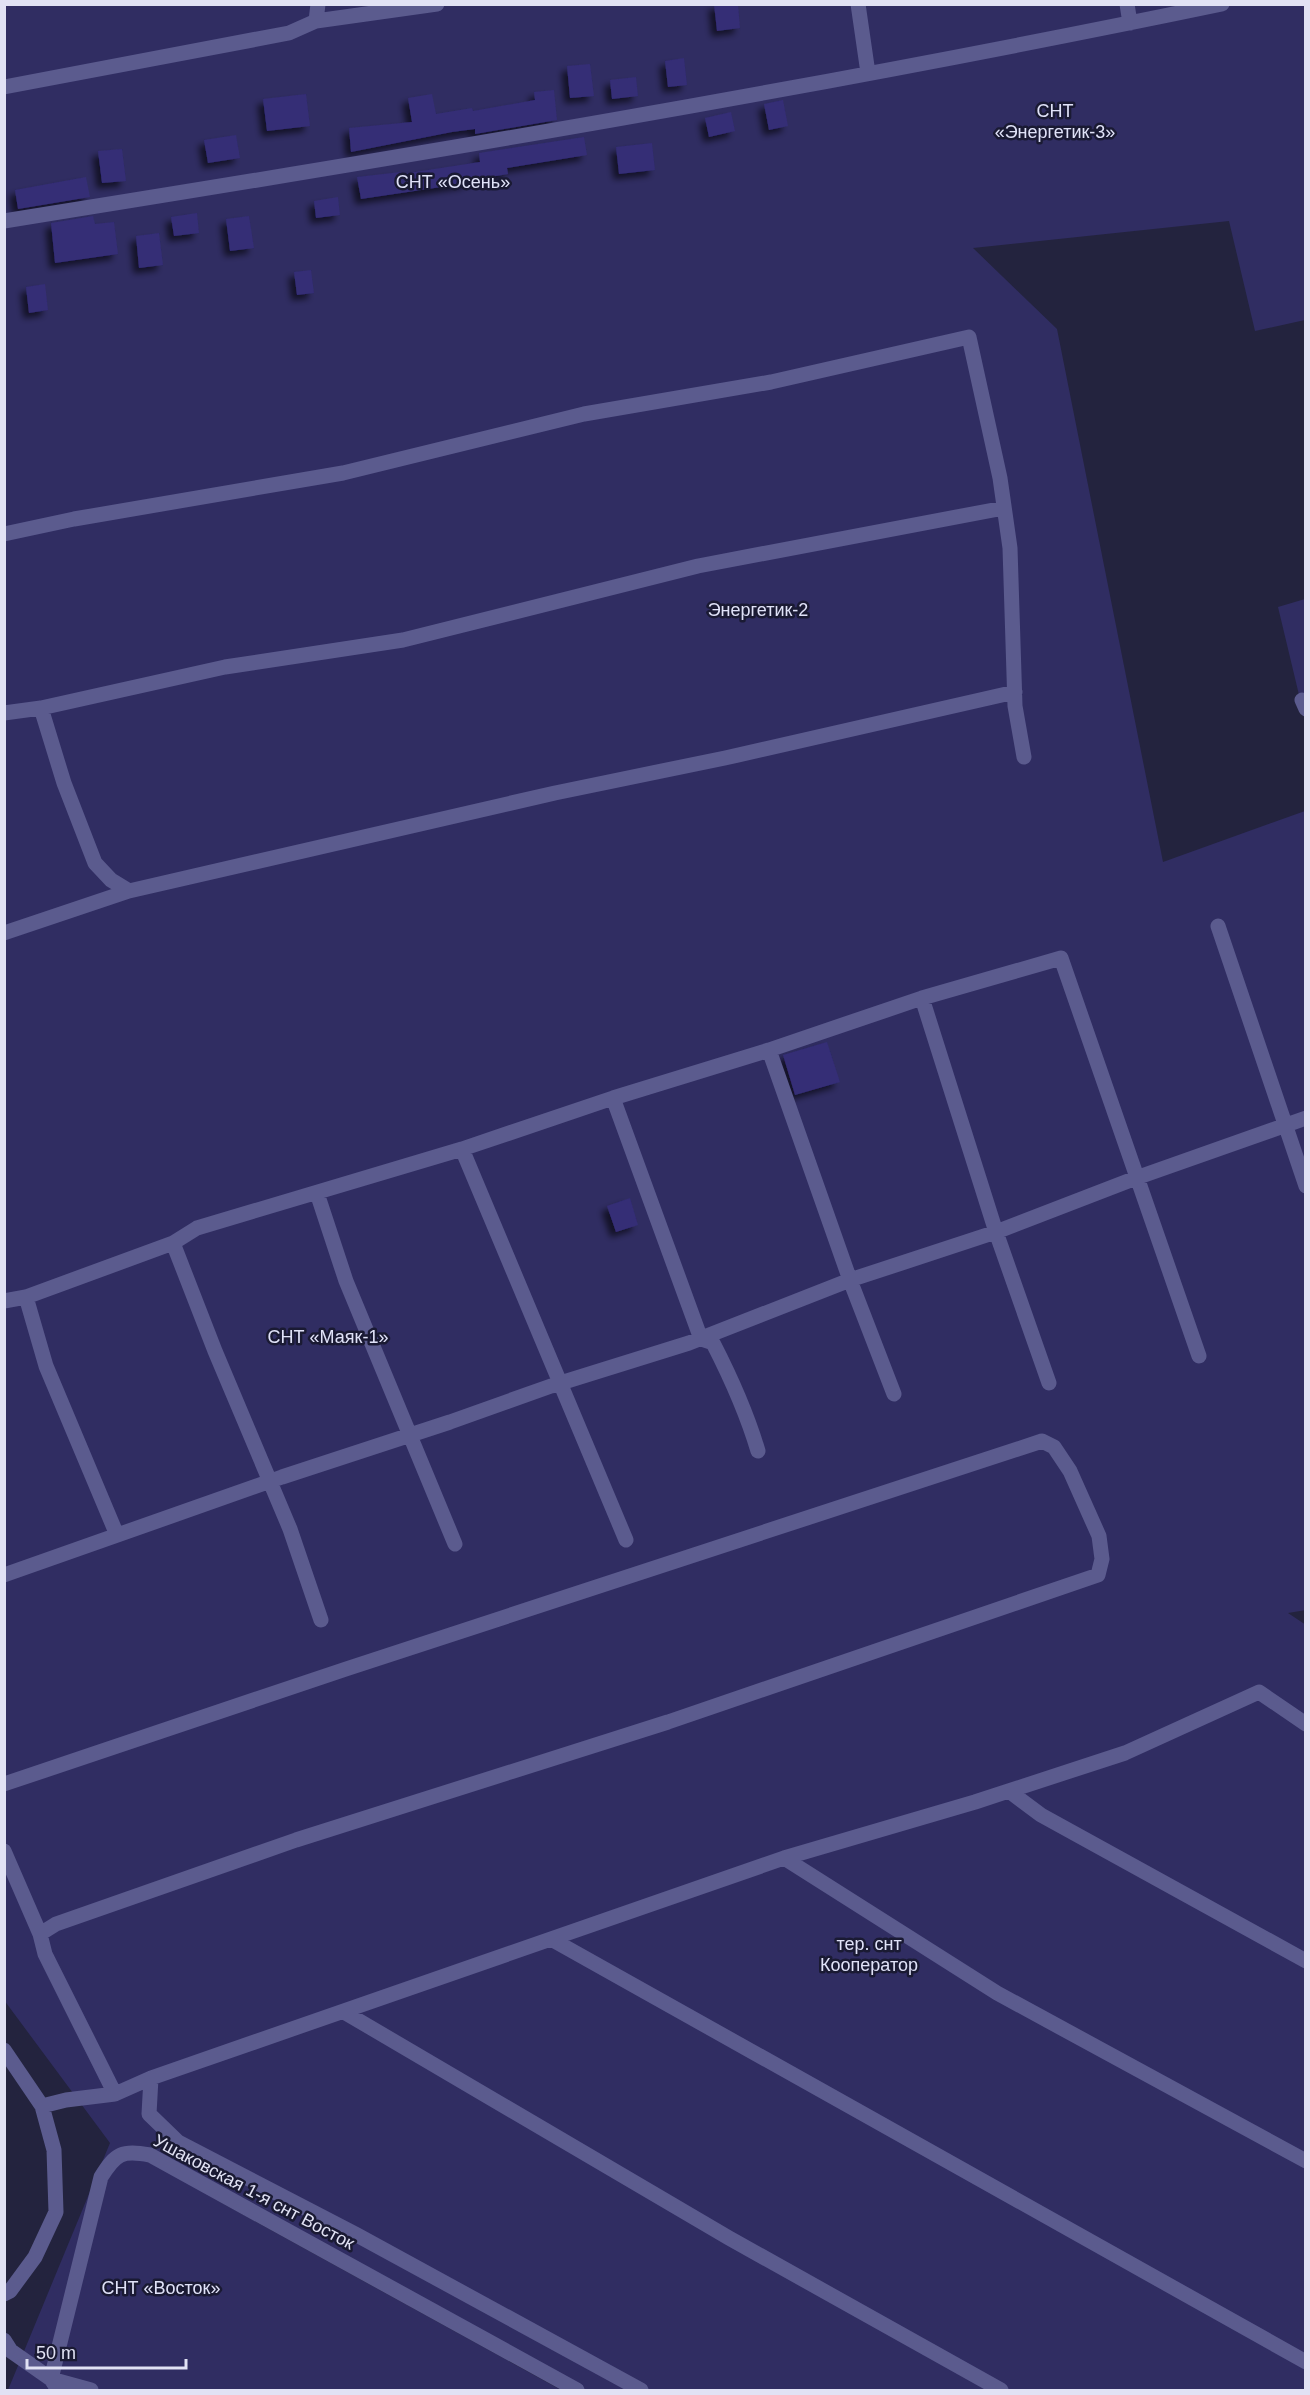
<svg xmlns="http://www.w3.org/2000/svg" width="1310" height="2395" viewBox="0 0 1310 2395" font-family="Helvetica,sans-serif">
	<defs>
		<filter id="shadow"><feDropShadow dx="-5.5" dy="5.5" stdDeviation="3" flood-color="#0009"/></filter>
	</defs>
	<rect width="100%" height="100%" fill="#23233e"/>
	<path fill="#302d62" d="M4 5H1305V320L1255 331 1229 221 973 248 1057 329 1163 862 1305 811 1306 1610 1288 1613 1306 1625 1305 2390H571L202 2192 561 2390H8L110 2143 4 2000Z
		M1305 599V720L1278 607Z"/>
	<path fill="#342d76" filter="url(#shadow)" d="M714 4H738L740 28 717 31Z
		M684 58 687 85 668 87 665 61Z
		M590 64 594 96 570 98 567 66Z
		M636 77 638 96 612 99 610 80Z
		M554 90 557 120 475 134V129L452 132 351 152 349 128 412 122 408 98 432 94 436 114 472 108 473 111 535 100 534 92Z
		M306 94 310 126 267 131 263 99Z
		M783 100 788 126 769 130 764 104Z
		M731 112 735 131 709 137 705 118Z
		M236 135 240 158 208 163 204 140Z
		M584 137 587 155 507 168 508 174 467 181 468 183 361 199 357 177 401 172 402 174 480 162 479 153Z
		M652 143 655 170 619 174 616 147Z
		M122 149 126 181 102 183 98 151Z
		M86 177 90 197 18 209 15 190Z
		M338 197 340 215 316 218 314 201Z
		M197 213 199 233 174 236 171 217Z
		M93 216 95 224 114 222 118 254 55 263 51 223Z
		M249 216 254 248 230 251 226 219Z
		M159 233 163 265 139 268 136 236Z
		M311 270 314 293 297 295 294 272Z
		M45 284 48 310 29 313 26 287Z
		M827 1042 840 1082 795 1095 783 1055Z
		M630 1198 638 1225 616 1232 607 1206Z"/>
	<g fill="none" stroke-linecap="round" stroke-linejoin="round">
		<path stroke="#5b5b8e" stroke-width="15" d="M858 4 868 73
			M1127 4 1130 23
			M316 21 437 4
			M4 87 289 33 316 21 318 4
			M4 221C411 156 818 88 1222 4
			M4 534 74 519 343 473 584 414 771 382 969 337 1000 478 1010 548 1015 706 1024 757
			M1302 700 1306 709
			M41 708 64 783 95 863 111 880 129 891 555 793 725 758 1015 692
			M4 713 41 708 225 667 403 640 698 566 1004 508
			M1218 926 1306 1186
			M4 933 129 891
			M922 998 996 1232 1049 1383
			M769 1050 850 1280 894 1394
			M613 1098 701 1339 713 1343C731 1378 747 1414 758 1451
			M462 1149 626 1540
			M317 1193 346 1281 455 1544
			M173 1243 215 1351 290 1529 321 1620
			M26 1297 46 1366 117 1535
			M4 1301 26 1297 173 1243 197 1228 462 1149 613 1098 769 1050 922 998 1061 958 1199 1356
			M4 1575 282 1477 450 1422 551 1386 689 1343 850 1280 996 1232 1136 1178 1306 1118
			M4 1784 346 1669 1042 1441 1054 1447 1070 1471 1099 1536 1102 1559 1098 1575 668 1722 296 1840 56 1924 40 1934 45 1954 115 2094
			M1009 1791 1041 1815 1306 1961
			M4 1851 40 1934
			M784 1858 997 1993 1306 2161
			M551 1939 1306 2362
			M344 2012 729 2238 1001 2390
			M4 2050 42 2106 54 2150 56 2212 35 2257 10 2291 4 2294
			M151 2078 149 2114 178 2142 357 2235 641 2390
			M42 2106 66 2100 115 2094 151 2078 784 1858 975 1802 1125 1753 1259 1692 1306 1724
			M4 2340 11 2351 51 2379 91 2390
			M58 2390 51 2379 101 2177C116 2153 122 2150 150 2155L577 2390"/>
	</g>
	<g text-anchor="middle" dominant-baseline="central" stroke-width="5" stroke-linejoin="round" paint-order="stroke">
		<g font-size="18" fill="#e0e2f8" stroke="#1a1a33">
			<text x="1055" y="111">СНТ<tspan x="1055" dy="21">«Энергетик-3»</tspan></text>
			<text x="453" y="182">СНТ «Осень»</text>
			<text x="758" y="610">Энергетик-2</text>
			<text x="328" y="1337">СНТ «Маяк-1»</text>
			<text x="869" y="1944">тер. снт<tspan x="869" dy="21">Кооператор</tspan></text>
			<text x="161" y="2288">СНТ «Восток»</text>
		</g>
		<g font-size="18" fill="#e1e2f4" stroke="#1a1a33">
			<text transform="translate(254 2192) rotate(28)">Ушаковская 1-я снт Восток</text>
		</g>
	</g>
	<rect width="1310" height="2395" fill="none" stroke="#e1e2f4" stroke-width="12"/>
	<path d="M27 2359v9h159v-9" fill="none" stroke="#e1e2f4" stroke-width="3"/>
	<text x="36" y="2359" font-size="18" fill="#e1e2f4" stroke="#1a1a33" stroke-width="4.5" paint-order="stroke">50 m</text>
</svg>
